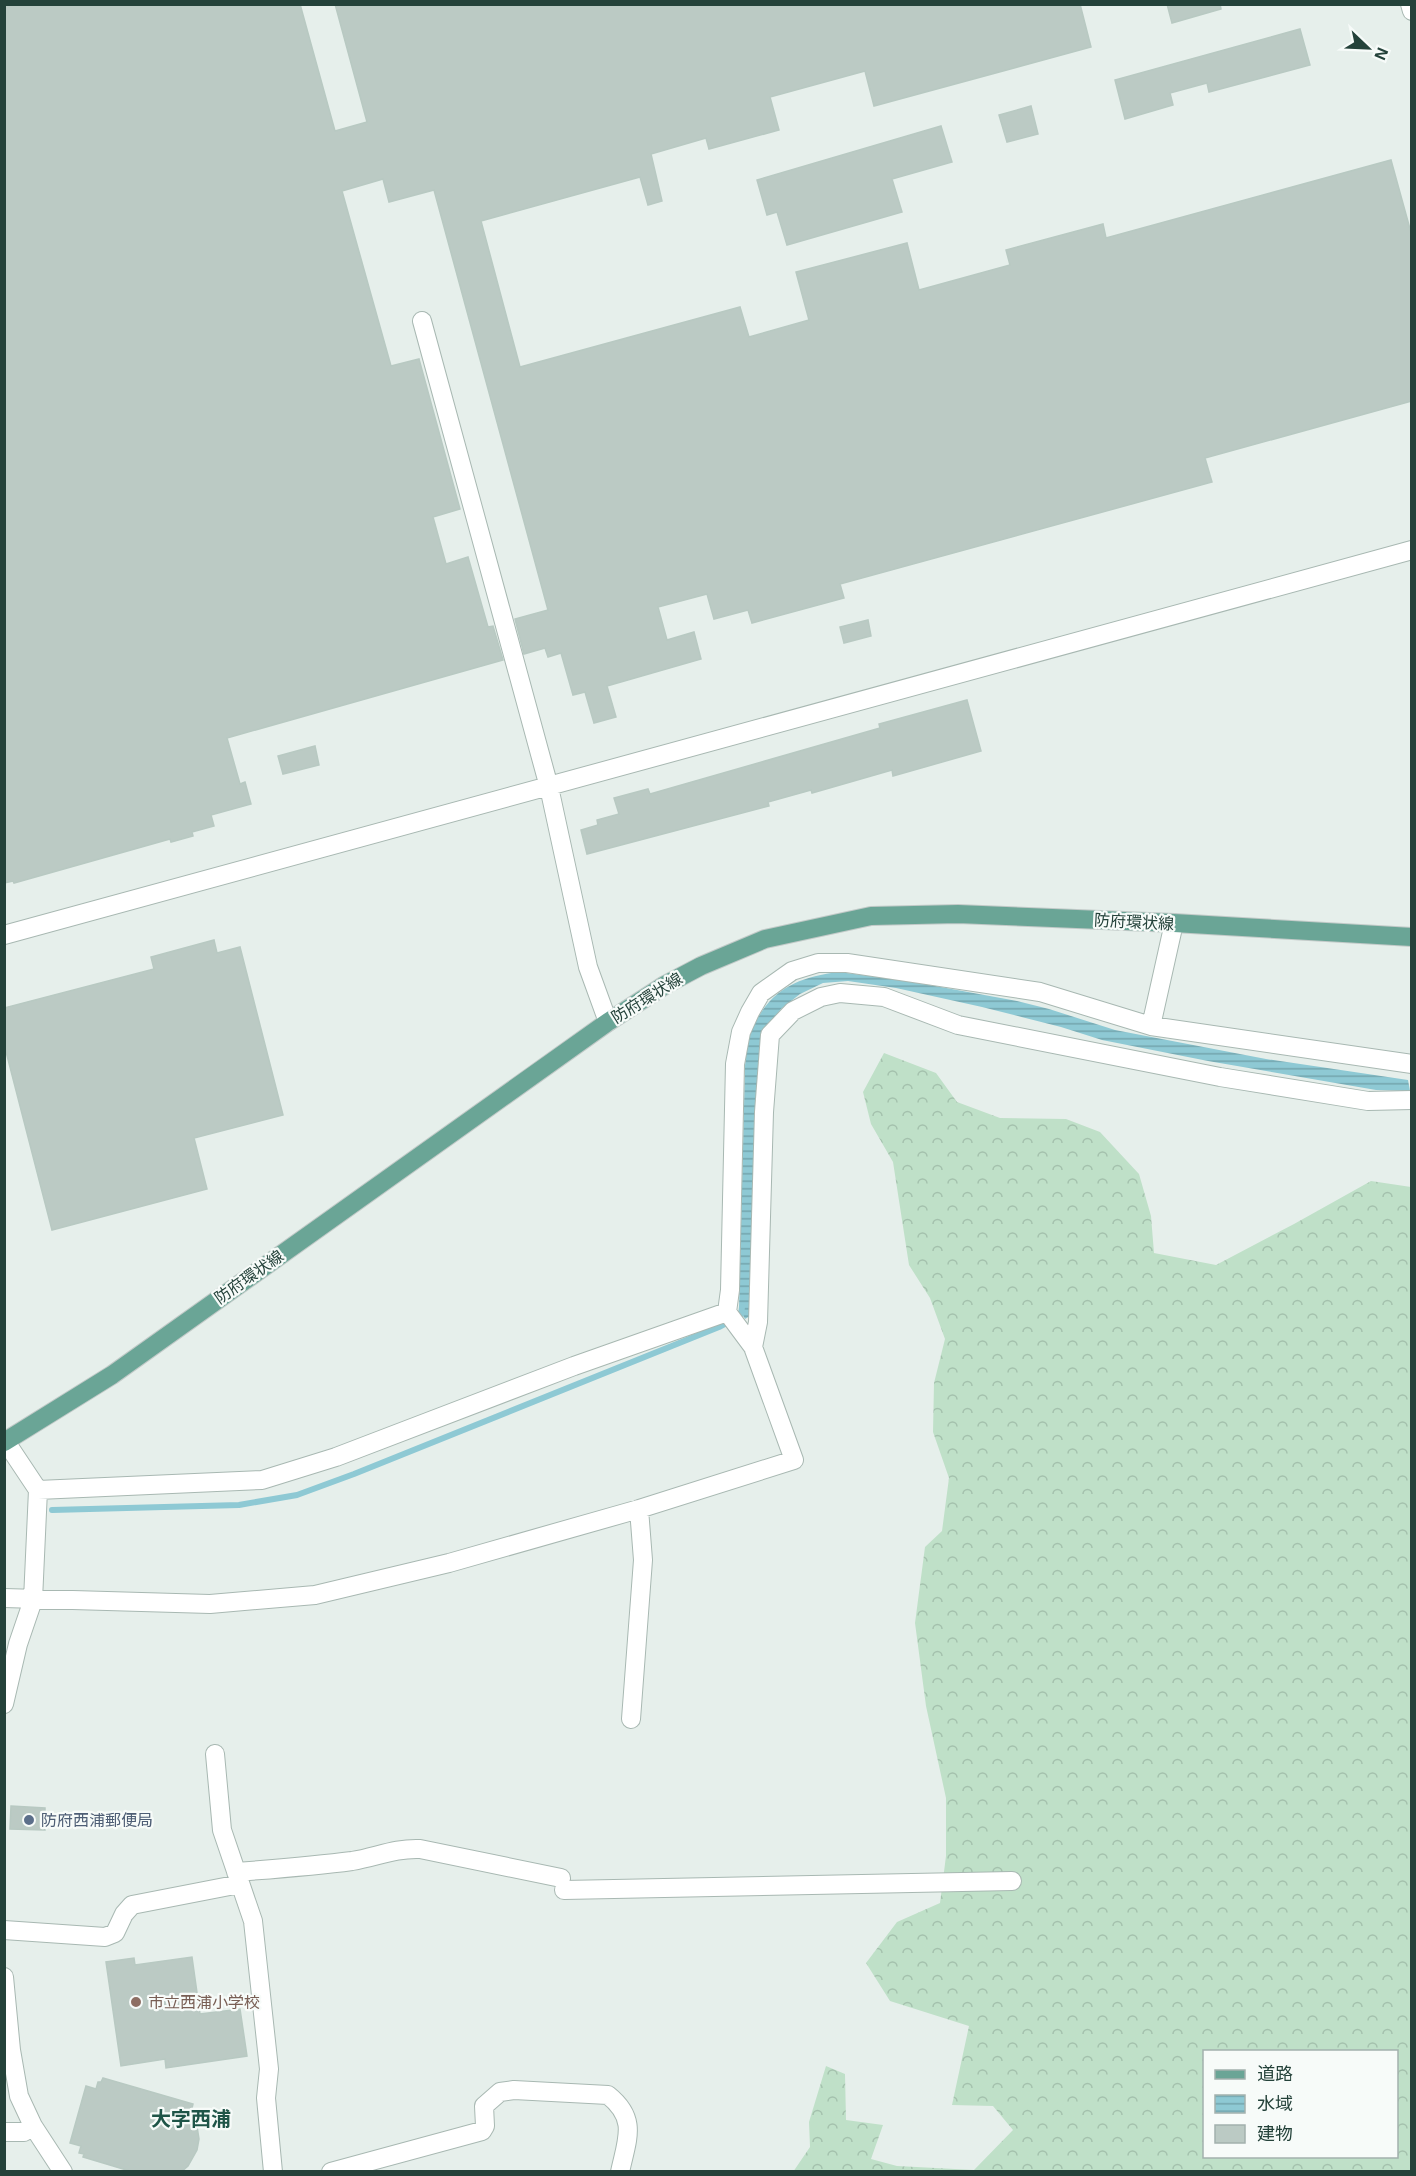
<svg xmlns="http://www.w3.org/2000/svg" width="1416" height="2176" viewBox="0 0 1416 2176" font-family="Helvetica,'Noto Sans JP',sans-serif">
	<defs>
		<pattern id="forest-crowns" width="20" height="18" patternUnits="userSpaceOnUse" patternTransform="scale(1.5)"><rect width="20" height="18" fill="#bfe0c8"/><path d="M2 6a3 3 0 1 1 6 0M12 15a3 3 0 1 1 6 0" fill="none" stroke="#a4c1ad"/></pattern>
		<pattern id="water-rules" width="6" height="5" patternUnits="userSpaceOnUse" patternTransform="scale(1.5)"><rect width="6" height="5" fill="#8ec9d4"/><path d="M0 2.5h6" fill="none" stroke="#74a5ad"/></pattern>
	</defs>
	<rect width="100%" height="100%" fill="#e6efeb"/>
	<path fill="url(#forest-crowns)" fill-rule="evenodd" d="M884 1053 936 1073 957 1102 1000 1118 1066 1119 1100 1132 1139 1174 1151 1216 1154 1253 1216 1265 1294 1224 1371 1181 1411 1187V2171L793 2172 810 2147 809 2122 826 2066 845 2074 846 2120 883 2125 871 2159 897 2166 974 2170 1013 2130 993 2106 952 2105 969 2026 890 2001 866 1963 897 1922 940 1903 946 1856V1798L926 1706 915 1623 925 1547 942 1531 949 1478 933 1432 934 1383 945 1339 930 1298 909 1265 893 1162 871 1124 863 1092ZM1204 2052H1396V2156H1204Z"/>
	<path fill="url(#water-rules)" d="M839 972 908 981 1017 1001 1049 1009 1115 1030 1266 1059 1408 1080 1410 1091 1376 1090 1208 1061 1102 1040 1061 1027 982 1007 896 988 848 981 823 983 800 994 781 1009 767 1027 750 1316 745 1319 739 1308 745 1066C746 1056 747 1044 750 1034 767 991 796 977 839 972Z"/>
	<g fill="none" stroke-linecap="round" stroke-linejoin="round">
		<path stroke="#8ec9d4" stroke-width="6" d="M52 1510 239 1505 297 1495 354 1474 719 1327 741 1315 742 1307"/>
	</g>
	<path fill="#bbcac4" stroke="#b8c9c2" stroke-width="1.5" d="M4 4H300L335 131 367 122 335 4H1080L1091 47 874 106 865 71 770 97 779 130 709 149 706 138 651 154 662 201 648 205 640 177 481 221 520 367 740 307 749 337 809 320 796 272 907 243 919 290 1010 265 1006 250 1103 224 1106 238 1391 160 1412 236V401L1205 458 1212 482 840 584 844 598 752 623 748 610 714 619 707 594 658 607 667 640 694 632 701 659 607 686 616 717 594 723 585 692 573 695 561 653 548 657 545 648 524 654 515 619 548 610 434 190 389 202 383 179 342 191 391 366 419 359 460 509 433 517 446 564 468 557 488 627 493 626 503 660 227 738 240 784 245 782 251 804 211 815 214 826 192 832 193 836 171 842 170 839 14 883 13 881 4 883Z
		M1167 4H1220L1221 9 1172 23Z
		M1300 29 1310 65 1209 92 1207 83 1170 93 1173 105 1125 119 1115 80Z
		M1031 106 1038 134 1007 142 999 115Z
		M941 126 952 162 892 179 902 212 787 245 777 212 767 215 757 180Z
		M868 620 871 636 844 643 840 627Z
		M967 700 981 751 893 776 892 770 812 793 811 790 768 802 769 806 587 854 581 830 598 825 597 820 619 814 614 798 648 789 650 794 880 728 879 724Z
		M315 746 319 765 283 774 278 756Z
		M214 940 217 953 240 947 283 1115 194 1138 207 1189 52 1230 4 1044V1008L154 969 151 957Z
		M11 1806 45 1808V1830L10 1829Z
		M192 1957 200 2014 240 2009 247 2056 166 2068 165 2059 121 2066 106 1962 134 1958 135 1965Z
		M103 2078 193 2104 191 2112 196 2120 199 2139 197 2150 188 2166 181 2172H133L83 2157 84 2154 79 2153 81 2146 70 2143 86 2086 96 2089 98 2082H101Z"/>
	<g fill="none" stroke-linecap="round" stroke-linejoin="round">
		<defs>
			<path id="minor" d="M1410 4 1412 11
				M422 321 549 787 588 967 608 1022
				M4 935 1412 550
				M1151 1026 1174 923
				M753 1347 758 1322 764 1112 770 1035 793 1011 821 997 840 993 884 997 958 1025 1220 1077 1368 1101 1412 1100
				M38 1490 262 1480 336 1457 574 1366 727 1312
				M4 1598 210 1604 315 1595 449 1563 639 1509 794 1460 753 1347 727 1312 730 1290 735 1064 741 1032 750 1012 761 993 792 971 818 963H847L1040 992 1151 1026 1412 1064
				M4 1704 18 1644 33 1600 38 1490 6 1442
				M631 1719 643 1560 639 1509
				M215 1754 222 1830 253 1921 269 2069 266 2098 273 2172
				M236 1872C275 1869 314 1866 352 1861 377 1857 394 1848 420 1849L561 1878
				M564 1890 1012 1881
				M4 1930 105 1937 115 1933 124 1914 132 1905 240 1884
				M4 1977 11 2050 19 2096 33 2126 63 2172
				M4 2132H24L33 2126
				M331 2172 482 2131 485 2126 484 2106 500 2092 514 2090 608 2095C638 2119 627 2139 620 2172"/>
			<path id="major" d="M4 1442 112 1375 608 1022 665 985 701 966 765 939 871 916 958 914 1174 923 1412 937"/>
		</defs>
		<use href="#minor" stroke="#a8b8b2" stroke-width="20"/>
		<use href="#major" stroke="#c2cac8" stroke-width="20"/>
		<use href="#minor" stroke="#fff" stroke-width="18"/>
		<use href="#major" stroke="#6aa596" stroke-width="18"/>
	</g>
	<circle fill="#5c6f8a" stroke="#f7fbf9" stroke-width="2" cx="29" cy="1820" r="6"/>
	<circle fill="#8d6e63" stroke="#f7fbf9" stroke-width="2" cx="136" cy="2002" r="6"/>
	<g text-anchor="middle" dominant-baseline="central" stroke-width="4.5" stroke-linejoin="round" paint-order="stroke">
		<g font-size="16" fill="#24423a" stroke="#f7fbf9">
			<text transform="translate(1134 922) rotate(3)">防府環状線</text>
			<text transform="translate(647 998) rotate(-32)">防府環状線</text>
			<text transform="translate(249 1277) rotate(-35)">防府環状線</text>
		</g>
		<g font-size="16" fill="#4e5e75" stroke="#f7fbf9" text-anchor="start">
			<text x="41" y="1820">防府西浦郵便局</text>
		</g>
		<g font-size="16" fill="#785e54" stroke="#f7fbf9" text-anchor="start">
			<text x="148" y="2002">市立西浦小学校</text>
		</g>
		<g font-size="20" font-weight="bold" fill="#1f5548" stroke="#f7fbf9">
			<text x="191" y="2119">大字西浦</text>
		</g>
	</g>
	<rect width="1416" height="2176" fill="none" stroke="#24423a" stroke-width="12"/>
	<rect x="1203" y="2050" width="195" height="108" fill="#f7fbf9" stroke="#a3b1ad" stroke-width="1.5"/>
	<rect x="1215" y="2070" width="30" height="9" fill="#6aa596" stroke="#a3b1ad" stroke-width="1.5"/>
	<text x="1257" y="2080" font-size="18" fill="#24423a">道路</text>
	<rect x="1215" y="2095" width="30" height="18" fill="url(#water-rules)" stroke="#a3b1ad" stroke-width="1.5"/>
	<text x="1257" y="2110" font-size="18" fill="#24423a">水域</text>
	<rect x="1215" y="2125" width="30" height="18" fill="#bbcac4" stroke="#a3b1ad" stroke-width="1.5"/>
	<text x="1257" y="2140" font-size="18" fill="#24423a">建物</text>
	<g transform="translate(1368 48) rotate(113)" stroke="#f7fbf9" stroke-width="4.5" paint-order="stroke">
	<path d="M0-4.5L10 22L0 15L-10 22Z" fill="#24423a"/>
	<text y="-9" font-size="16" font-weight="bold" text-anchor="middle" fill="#24423a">N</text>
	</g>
</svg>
